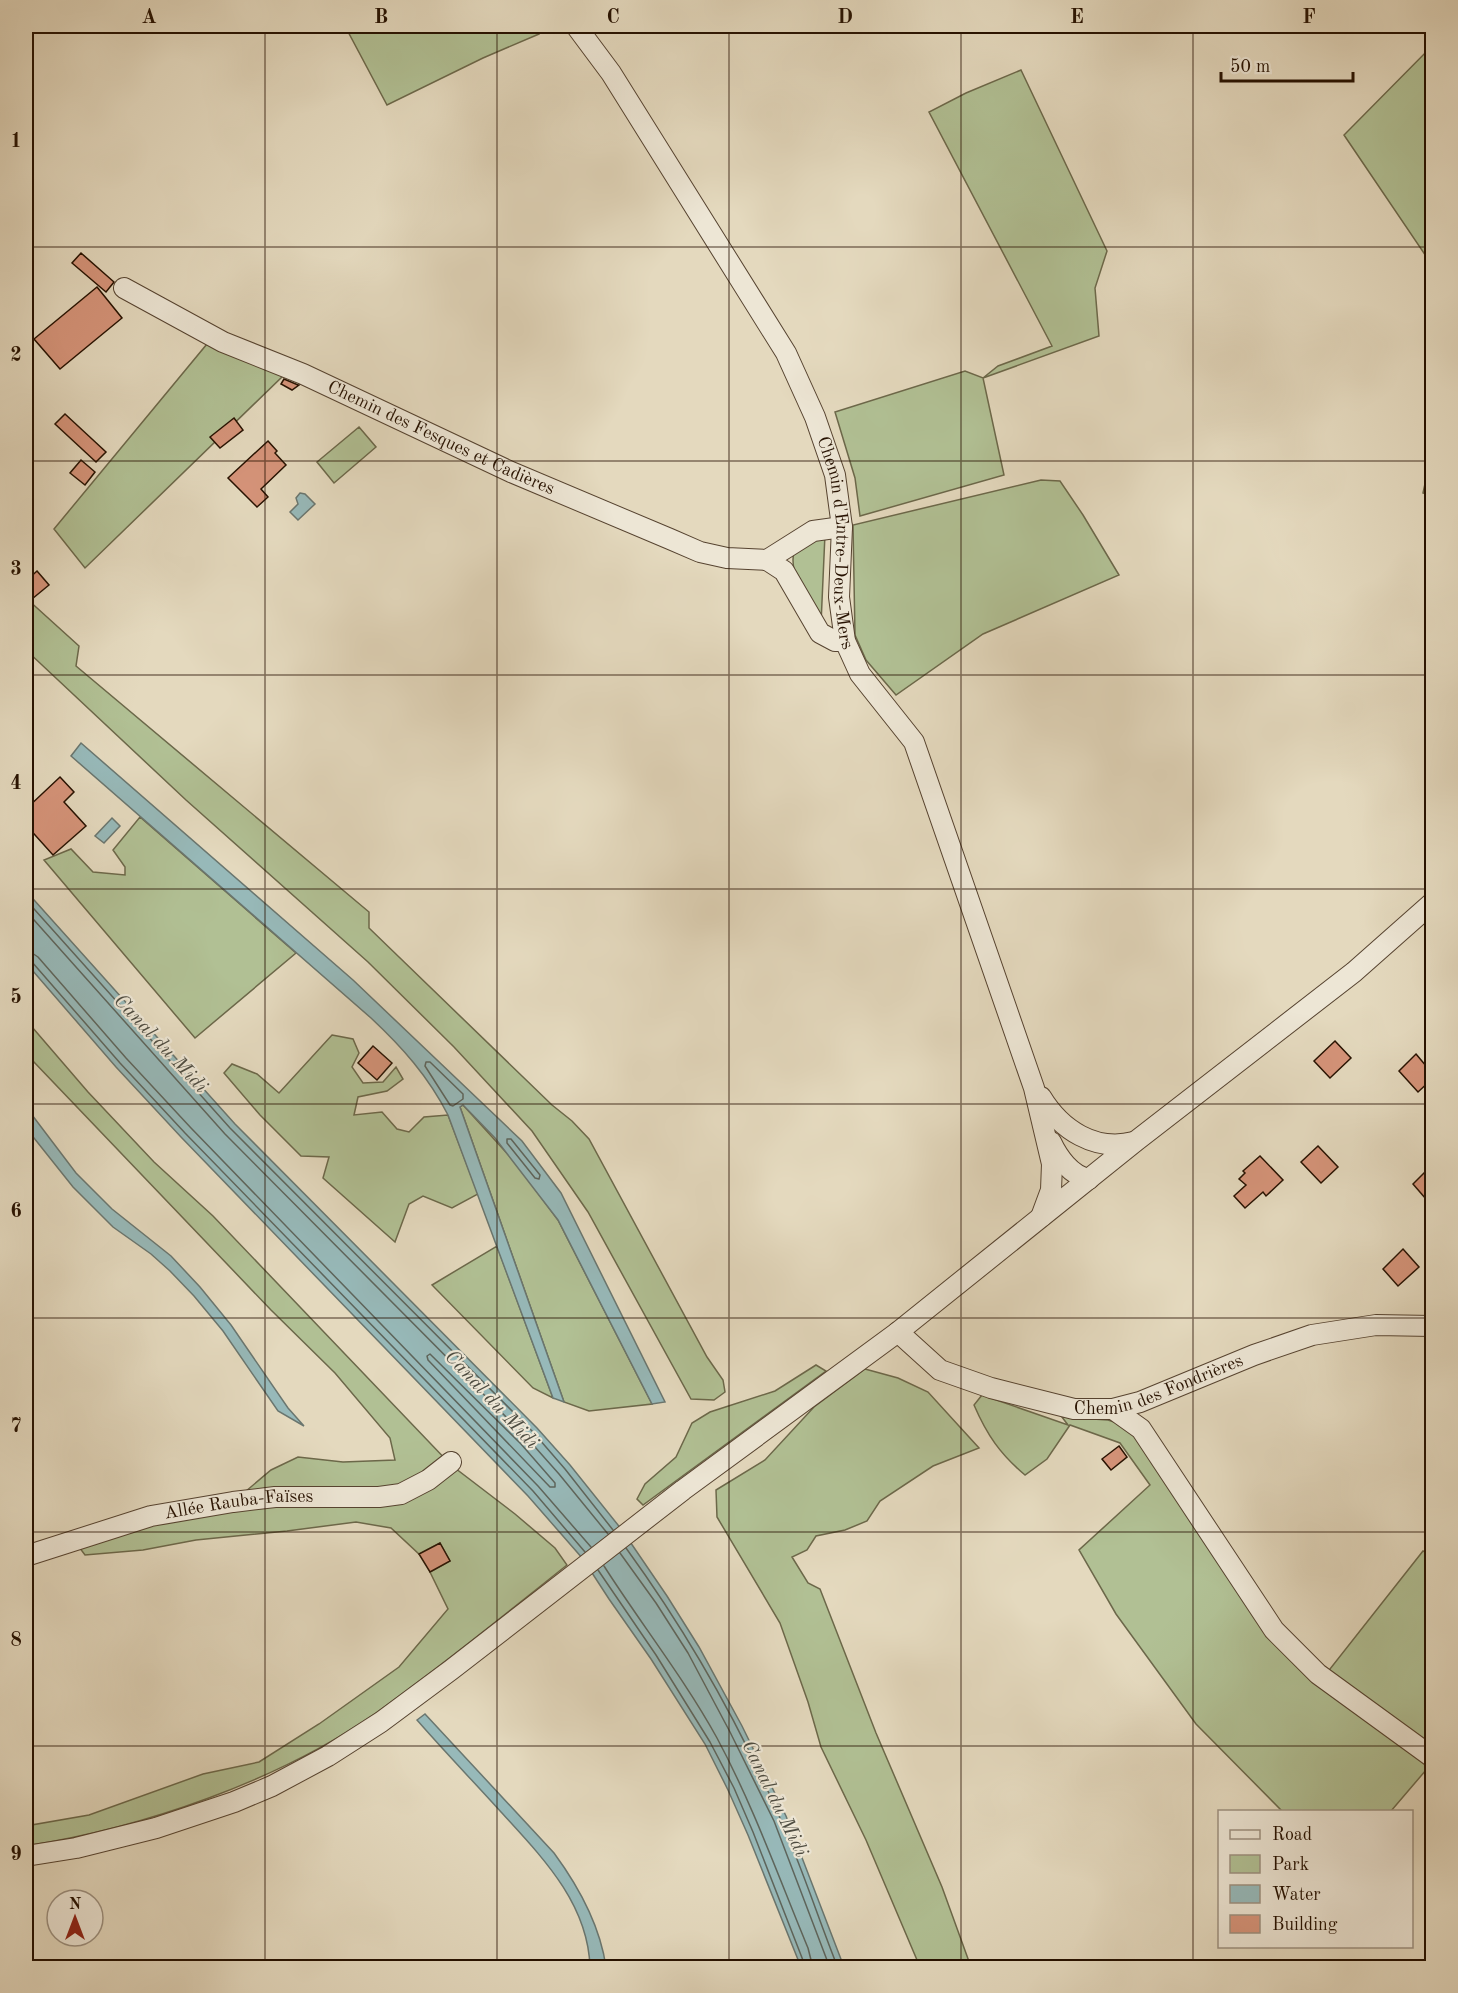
<svg xmlns="http://www.w3.org/2000/svg" width="1458" height="1993" viewBox="0 0 1458 1993" font-family="'Old Standard TT',serif">
	<rect width="100%" height="100%" fill="#e4d9be"/>
	<filter id="stains"><feTurbulence type="fractalNoise" baseFrequency=".00333" numOctaves="4"/><feColorMatrix values="0 0 0 0 .2 0 0 0 0 .09 0 0 0 0 .02 0 0 0 .5 -.17"/></filter>
	<radialGradient id="worn" r=".72"><stop offset=".6" stop-color="#630" stop-opacity="0"/><stop offset="1" stop-color="#630" stop-opacity=".3"/></radialGradient>
	<path fill="#b1c094" stroke="#6c684a" stroke-width="1.5" d="M345 26H536L539 34 483 58 387 105Z
		M1432 46V265L1344 135Z
		M1021 70 1107 251 1095 288 1099 336 983 378 1004 475 860 516 855 478 835 412 965 371 983 378 998 366 1052 346 929 112 966 93Z
		M207 344 284 375 85 568 54 529Z
		M359 427 376 447 334 483 317 462Z
		M1432 452V496L1423 493Z
		M1041 480 1060 481 1083 515 1119 575 983 634 896 695 866 660 855 635 853 525Z
		M825 534 821 624C810 604 788 575 794 552Z
		M26 598 79 646 76 666 369 912V928L552 1105 572 1121 589 1139 707 1357 723 1380 725 1392 714 1400 691 1399 588 1212 532 1131 454 1047 368 962 186 800 26 650Z
		M140 817 296 953 195 1038 44 860 71 849 93 872 125 875V867L113 850Z
		M26 1020 88 1092 154 1162 213 1216 451 1465 515 1514 555 1548 567 1565C504 1615 442 1666 376 1713 278 1781 143 1828 26 1846V1826L89 1815 203 1774 259 1762 319 1724 399 1667 448 1609 430 1572 450 1561 440 1543 419 1554 391 1528 356 1522 287 1531 196 1540 143 1550 85 1555 76 1543 233 1502 271 1470 298 1457 343 1462 395 1460 390 1438 335 1373 271 1310 33 1061 26 1051Z
		M332 1035 353 1039 359 1053 352 1067 363 1083 383 1082 396 1067 403 1079 387 1091 358 1097 354 1115 382 1112 397 1129 409 1132 424 1117 448 1115 478 1194 452 1208 423 1196 409 1204 395 1242 323 1178 329 1157 301 1156 260 1115 224 1073 232 1064 257 1074 279 1093Z
		M463 1105 515 1162 558 1220 652 1404 589 1411 564 1402 460 1107Z
		M497 1246 553 1398 533 1388 432 1285Z
		M816 1365 826 1371 643 1505 637 1499 645 1484 676 1457 692 1423 710 1412 775 1391Z
		M865 1369 898 1378 928 1392 979 1448 933 1466 880 1501 867 1521 845 1530 816 1536 807 1550 792 1557 808 1583 820 1589 876 1733 942 1887 971 1967H920L866 1840 821 1747 808 1702 780 1623 717 1517 716 1490 765 1460 814 1407Z
		M982 1395 1068 1425 1062 1417 1108 1420 1130 1427 1244 1598 1432 1763 1391 1811 1283 1812 1196 1724 1116 1614 1079 1550 1150 1485 1120 1443 1070 1425 1047 1459 1025 1475C1000 1454 987 1435 974 1405Z
		M1423 1551 1432 1555V1751L1326 1674Z"/>
	<path fill="#97b9b9" stroke="#6a766f" stroke-width="1.5" d="M300 493 305 494 315 504 298 520 290 512 298 504 296 498Z
		M81 743 353 980 522 1141 561 1193 665 1402 652 1404 558 1220 495 1138 463 1105 460 1107 564 1402 553 1398 448 1115C428 1076 402 1047 371 1018L71 756Z
		M112 818 120 826 104 843 95 836Z
		M26 891 235 1124 537 1428 570 1465 622 1530 667 1596 699 1647 742 1726 786 1816 844 1967H801L748 1835 728 1790 705 1744 651 1659 609 1599 583 1559 528 1496 181 1137 116 1067 26 963Z
		M26 1107 76 1173 112 1209 171 1256 200 1287 231 1325 288 1408 304 1426 278 1411 223 1331 194 1296 170 1271 151 1254 113 1227 73 1187 26 1128Z
		M425 1714 554 1853C579 1887 600 1925 606 1967H590C588 1903 542 1857 501 1812 473 1781 444 1751 417 1720Z"/>
	<g fill="none" stroke-linecap="round" stroke-linejoin="round">
		<path stroke="#5e655c" stroke-width="1.5" d="M26 900 230 1128 533 1432 565 1469 613 1530
			M26 911 225 1134 527 1438 559 1474 608 1534
			M26 952 32 953 38 957 126 1058 191 1128 538 1486 591 1547
			M26 960 32 962 120 1063 185 1133 533 1491 585 1552
			M426 1062H430L463 1094V1099L453 1106 450 1105 425 1066Z
			M507 1139H511L540 1175 539 1179 535 1178 507 1143Z
			M430 1354 521 1444 555 1483V1487H550L428 1360 427 1356Z
			M626 1548C687 1632 739 1723 780 1818 802 1867 818 1918 838 1968
			M620 1553 656 1603 688 1653 730 1732 774 1821 830 1968
			M604 1566C641 1624 684 1678 717 1738 753 1805 779 1878 808 1948L813 1968
			M598 1570 656 1655 710 1742 734 1788 753 1832 806 1968"/>
	</g>
	<path fill="#d6947a" stroke="#261100" stroke-width="1.5" d="M81 253 114 282 106 292 72 263Z
		M97 287 122 318 60 369 34 339Z
		M284 379 298 385H299L292 390 281 384Z
		M65 414 106 452 96 462 55 424Z
		M234 418 243 430 220 448 210 437Z
		M268 441 277 451 275 453 286 465 261 489 268 497 257 507 228 478Z
		M81 460 95 472 85 485 70 473Z
		M37 571 49 585 32 599 26 591V581Z
		M60 777 74 792 64 802 86 826 53 855 26 825V809Z
		M1335 1041 1351 1058 1330 1078 1314 1061Z
		M373 1046 392 1063 377 1080 358 1063Z
		M1416 1054 1432 1073V1079L1418 1092 1399 1071Z
		M1318 1146 1338 1167 1321 1183 1301 1162Z
		M1260 1156 1283 1180 1266 1196 1263 1192 1245 1208 1234 1196 1246 1185 1239 1179 1245 1173 1243 1171Z
		M1432 1165V1206L1413 1184Z
		M1403 1249 1419 1267 1398 1286 1383 1269Z
		M1119 1446 1127 1457 1111 1470 1102 1459Z
		M440 1543 450 1561 430 1572 419 1554Z"/>
	<g fill="none" stroke-linecap="round" stroke-linejoin="round">
		<defs>
			<g id="minor">
				<path id="s1" d="M576 26 611 73 786 353 815 417 835 475 842 527 839 597 845 641 860 674 914 742 1034 1088 1052 1164 1051 1190 1041 1217"/>
				<path id="s2" d="M124 288 223 342 303 374 511 472 670 539 700 552 727 558 767 560"/>
				<path d="M842 527 813 531 767 560 784 571 820 633 835 641H845"/>
				<path d="M1041 1097C1061 1130 1095 1152 1134 1142"/>
				<path d="M1051 1142C1058 1157 1071 1176 1089 1179"/>
				<path id="s3" d="M898 1332 940 1370 991 1388 1074 1409H1113L1140 1402 1254 1355 1312 1335 1376 1325 1432 1326"/>
				<path d="M1113 1409 1141 1429 1274 1630 1318 1674 1432 1757"/>
				<path id="s4" d="M26 1556 151 1516 233 1502 275 1497H379L401 1494 428 1480 451 1462"/>
				<path d="M26 1856 76 1848 156 1828 234 1802 272 1786 328 1756 381 1722 451 1670 683 1490 898 1332 1136 1141 1354 972 1432 903"/>
			</g>
		</defs>
		<use href="#minor" stroke="#564330" stroke-width="22"/>
		<use href="#minor" stroke="#ede6d5" stroke-width="20"/>
	</g>
	<path fill="none" stroke="#261100" stroke-width="1.5" stroke-opacity="0.55" d="M265 26V1968M497 26V1968M729 26V1968M961 26V1968M1193 26V1968M26 247H1432M26 461H1432M26 675H1432M26 889H1432M26 1104H1432M26 1318H1432M26 1532H1432M26 1746H1432"/>
	<g text-anchor="middle" dominant-baseline="central" stroke-width="4.5" stroke-linejoin="round" paint-order="stroke">
		<g font-size="18" fill="#261100" stroke="#ede6d5">
			<text stroke="none"><textPath href="#s2" startOffset="351">Chemin des Fesques et Cadières</textPath></text>
			<text stroke="none"><textPath href="#s1" startOffset="588">Chemin d'Entre-Deux-Mers</textPath></text>
			<text stroke="none"><textPath href="#s3" startOffset="285">Chemin des Fondrières</textPath></text>
			<text stroke="none"><textPath href="#s4" startOffset="220">Allée Rauba-Faïses</textPath></text>
		</g>
		<g font-size="20" font-style="italic" fill="#4e4c41" stroke="#ede6d5">
			<text transform="translate(160 1044) rotate(47)">Canal du Midi</text>
			<text transform="translate(491 1400) rotate(47)">Canal du Midi</text>
			<text transform="translate(774 1799) rotate(64)">Canal du Midi</text>
		</g>
	</g>
	<rect width="1458" height="1993" fill="none" stroke="#e4d9be" stroke-width="66"/>
	<rect x="1218" y="1810" width="195" height="138" fill="#ede6d5" stroke="#9d9180" stroke-width="1.5"/>
	<rect x="1230" y="1830" width="30" height="9" fill="#ede6d5" stroke="#9d9180" stroke-width="1.5"/>
	<text x="1272" y="1840" font-size="18" fill="#261100">Road</text>
	<rect x="1230" y="1855" width="30" height="18" fill="#b1c094" stroke="#9d9180" stroke-width="1.5"/>
	<text x="1272" y="1870" font-size="18" fill="#261100">Park</text>
	<rect x="1230" y="1885" width="30" height="18" fill="#97b9b9" stroke="#9d9180" stroke-width="1.5"/>
	<text x="1272" y="1900" font-size="18" fill="#261100">Water</text>
	<rect x="1230" y="1915" width="30" height="18" fill="#d6947a" stroke="#9d9180" stroke-width="1.5"/>
	<text x="1272" y="1930" font-size="18" fill="#261100">Building</text>
	<g transform="translate(75 1918)"><circle r="28" fill="#ede6d5" stroke="#9d9180" stroke-width="1.5"/>
	<path d="M0-4.5L10 22L0 15L-10 22Z" fill="#8f2418"/>
	<text y="-9" font-size="16" font-weight="bold" text-anchor="middle" fill="#261100">N</text>
	</g>
	<path d="M1221 72v9h132v-9" fill="none" stroke="#261100" stroke-width="3"/>
	<text x="1230" y="72" font-size="18" fill="#261100" stroke="#ede6d5" stroke-width="4.5" paint-order="stroke">50 m</text>
	<rect x="33" y="33" width="1392" height="1927" fill="none" stroke="#261100" stroke-width="2"/>
	<g font-size="20" text-anchor="middle" font-weight="bold" fill="#261100">
		<text x="149" y="23">A</text>
		<text x="381" y="23">B</text>
		<text x="613" y="23">C</text>
		<text x="845" y="23">D</text>
		<text x="1077" y="23">E</text>
		<text x="1309" y="23">F</text>
		<text x="16" y="147">1</text>
		<text x="16" y="361">2</text>
		<text x="16" y="575">3</text>
		<text x="16" y="789">4</text>
		<text x="16" y="1003">5</text>
		<text x="16" y="1217">6</text>
		<text x="16" y="1432">7</text>
		<text x="16" y="1646">8</text>
		<text x="16" y="1860">9</text>
	</g>
	<rect width="100%" height="100%" filter="url(#stains)"/>
	<rect width="100%" height="100%" fill="url(#worn)"/>
</svg>
